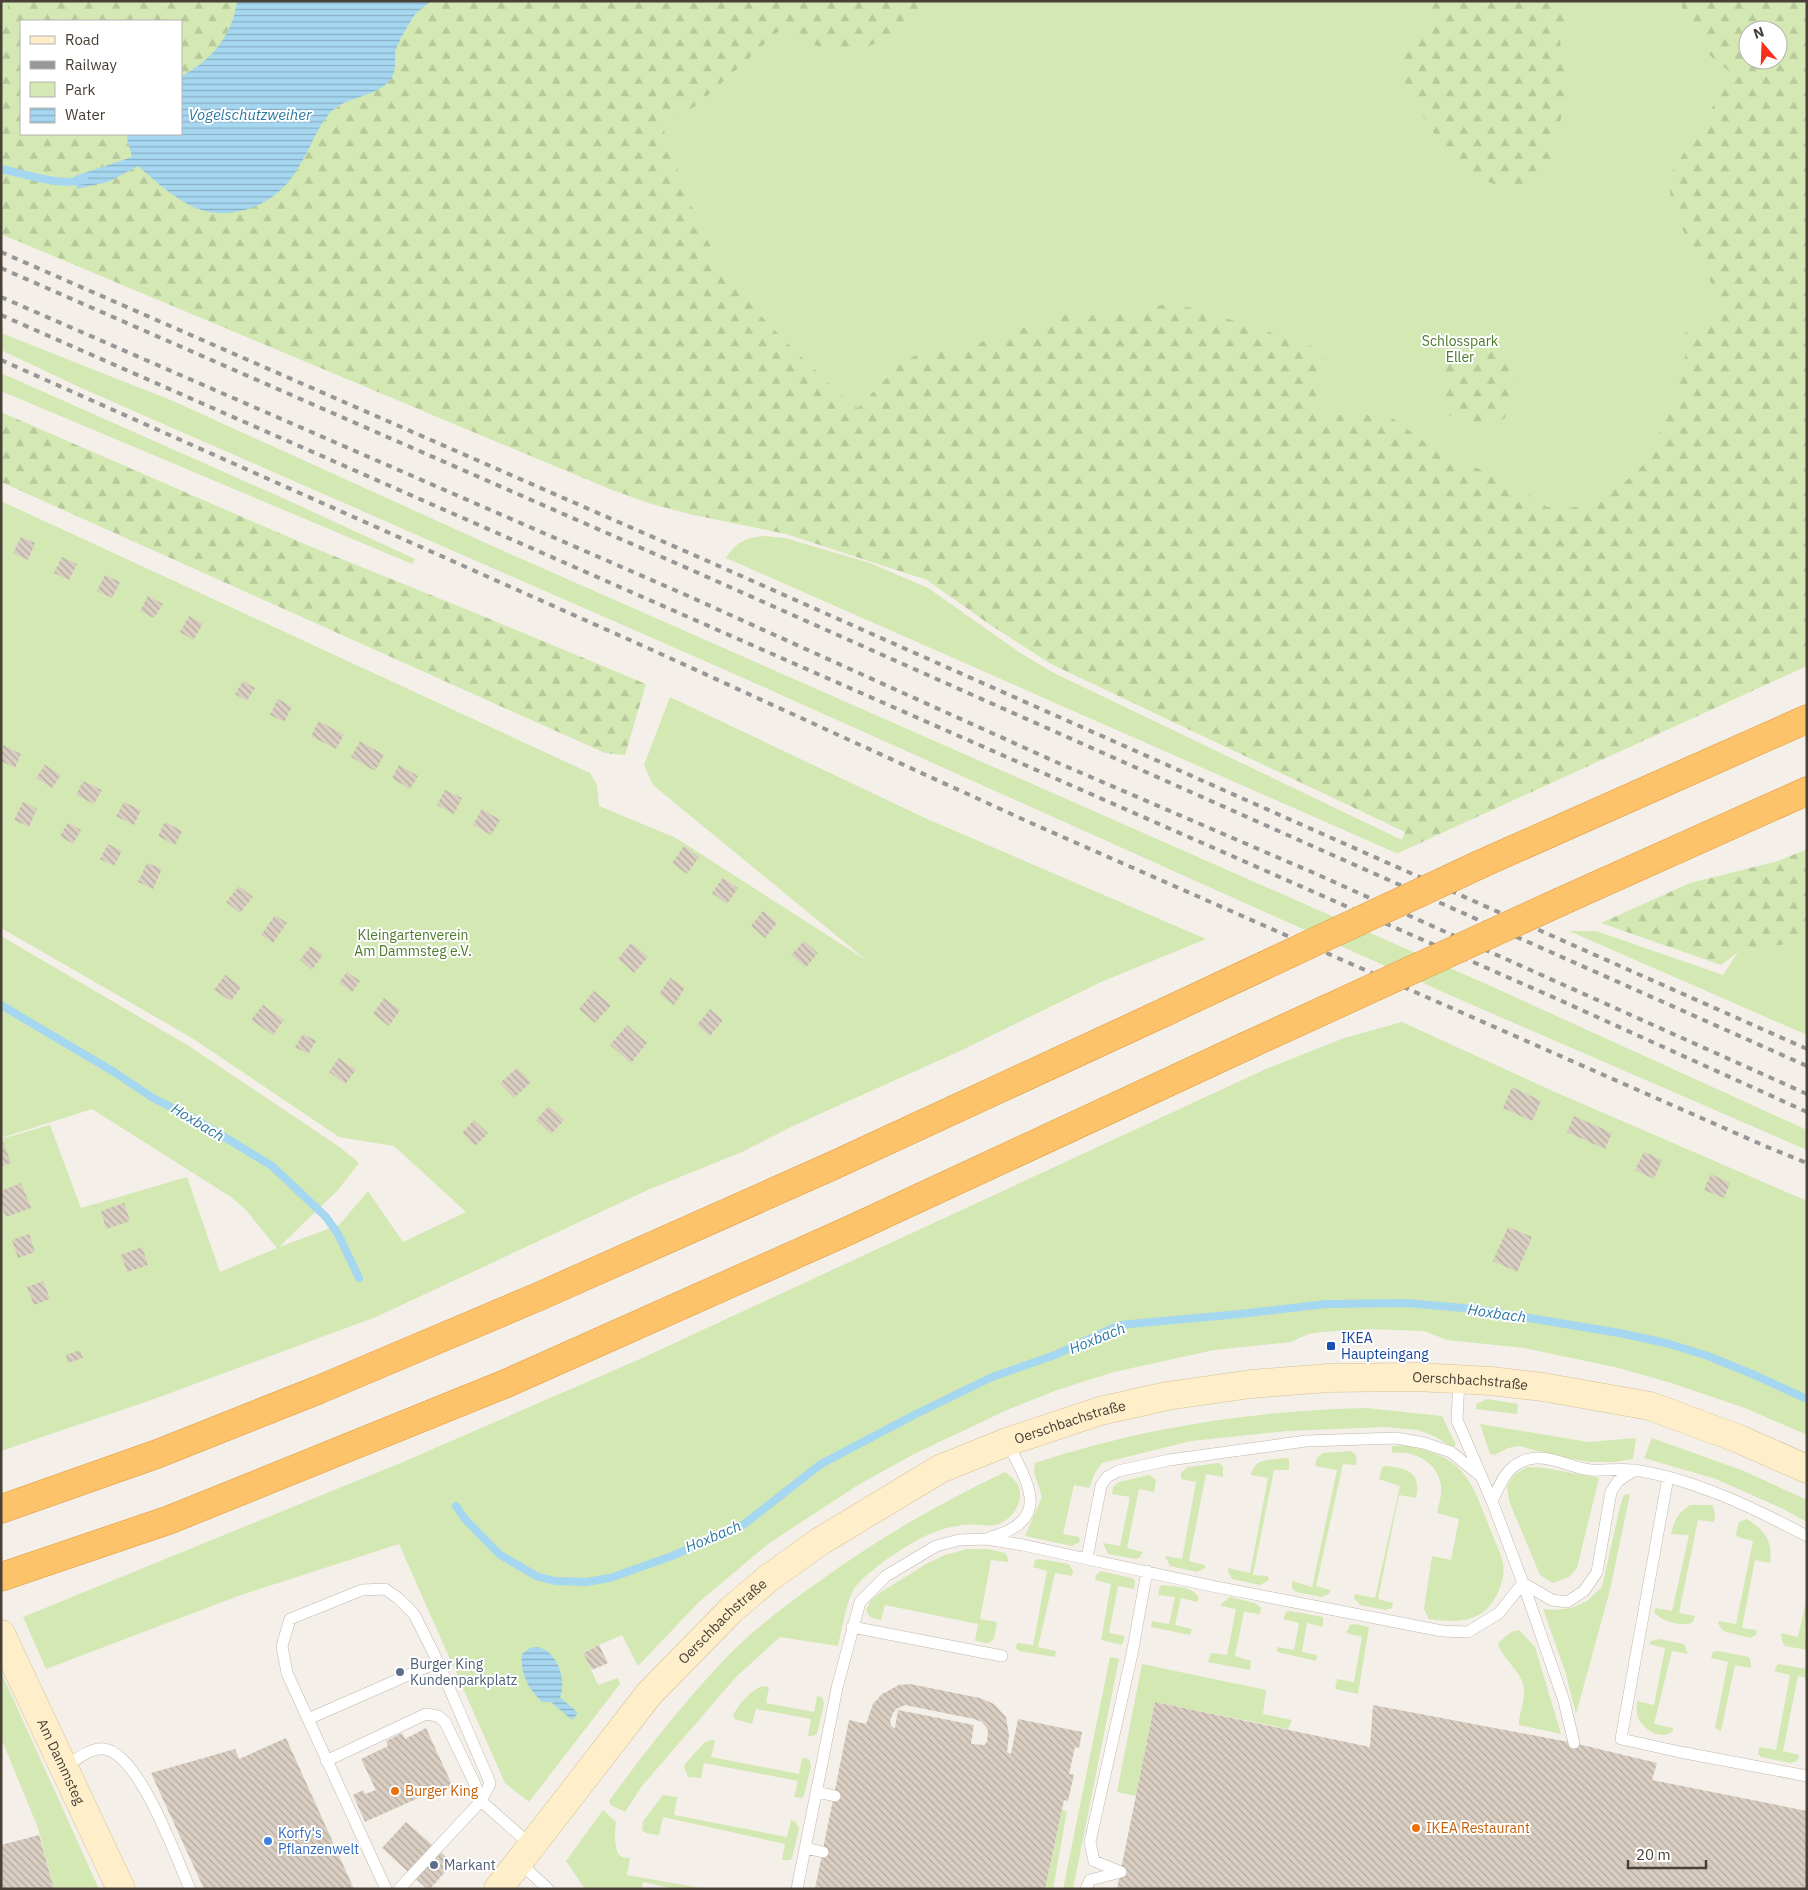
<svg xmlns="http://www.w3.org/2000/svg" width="1808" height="1890" viewBox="0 0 1808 1890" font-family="'IBM Plex Sans',sans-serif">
	<defs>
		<pattern id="forest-firs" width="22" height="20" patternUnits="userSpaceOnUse" patternTransform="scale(1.25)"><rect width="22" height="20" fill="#d3e8b2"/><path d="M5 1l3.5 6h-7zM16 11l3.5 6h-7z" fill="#b7c89a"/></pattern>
		<pattern id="water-rules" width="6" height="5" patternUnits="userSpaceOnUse" patternTransform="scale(1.25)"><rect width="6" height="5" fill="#a6d7f0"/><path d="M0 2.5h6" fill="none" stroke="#89b0c3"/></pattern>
		<pattern id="building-back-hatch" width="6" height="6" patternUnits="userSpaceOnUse" patternTransform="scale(1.25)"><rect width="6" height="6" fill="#d9cec1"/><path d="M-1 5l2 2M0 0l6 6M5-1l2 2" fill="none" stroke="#b2a99e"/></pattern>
	</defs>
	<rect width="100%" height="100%" fill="#f4f0e9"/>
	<path fill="#d3e8b2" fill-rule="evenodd" d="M1 1H1807V598L782 510 694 515 652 504 610 489 1 234ZM21 21H181V134H21ZM1748 30H1778V60H1748Z
		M1 333 173 401 499 549 1495 988 1807 1130V1150L1461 1000 730 672 79 387 1 350Z
		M1 373 296 504 415 559 412 564 1 391Z
		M1 501 590 773 597 785 599 806 676 838 866 960 653 785 644 765 670 697 925 818 1206 939 1101 982 960 1051 793 1126 742 1152 650 1189 376 1317 154 1399 1 1451V1139L50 1125 81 1208 187 1177 220 1272 277 1248 245 1209 231 1197 92 1109 1 1138V936L189 1046 341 1148 359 1163 338 1190 279 1247 339 1225 368 1191 403 1242 466 1212 394 1146 339 1137 192 1038 1 928Z
		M764 536 785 538 870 563 928 588 1022 654 1052 672 1402 840 1396 853 726 558C736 542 746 538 764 536Z
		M1569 931H1596L1723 975 1738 952 1797 942 1807 937V1035Z
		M1402 1022 1555 1092 1807 1201V1435L1745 1408 1671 1383 1619 1368 1524 1348 1447 1340 1424 1331 1370 1329 1322 1332 1308 1334 1291 1342 1214 1350 1114 1372 1057 1390 1007 1410 914 1454 858 1485 768 1544 699 1602 638 1666 622 1635 583 1652 598 1685 618 1678 620 1684 529 1802 505 1783 399 1544 241 1595 46 1669 23 1617 403 1462 640 1359 1266 1069 1344 1038Z
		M1487 1399 1518 1404 1517 1414 1476 1409V1404Z
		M1366 1408 1442 1416 1456 1445 1452 1447 1434 1436 1417 1430 1385 1427 1287 1431 1191 1441 1102 1463 1095 1473 1089 1488 1074 1485 1063 1534 1079 1537 1080 1542 1072 1546 1025 1536 1042 1497 1034 1472 1035 1463C1144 1427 1251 1411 1366 1408Z
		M1480 1424 1588 1442 1636 1438 1633 1459 1615 1462H1590L1552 1455 1520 1446 1508 1448 1494 1455 1490 1454Z
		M1652 1438 1744 1471 1807 1500V1522L1781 1508 1716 1479 1644 1458Z
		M1407 1445C1423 1450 1439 1453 1453 1463 1472 1478 1478 1500 1487 1521 1492 1535 1500 1550 1503 1564 1505 1573 1502 1582 1499 1590 1485 1623 1460 1623 1429 1619L1424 1609 1432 1556 1451 1560 1459 1519 1437 1513C1439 1504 1442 1495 1441 1486 1438 1462 1414 1450 1392 1453V1446Z
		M1351 1451C1357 1454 1357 1459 1356 1465L1343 1464 1316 1586 1330 1590V1593L1322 1597 1296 1592 1292 1588V1581L1312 1587 1337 1470 1315 1466 1317 1458 1323 1453Z
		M1284 1458 1289 1459V1470H1274L1253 1575 1268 1576 1269 1580 1260 1585 1232 1579 1228 1571V1568L1250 1573 1268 1478 1251 1475C1255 1457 1268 1461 1284 1458Z
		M1219 1463 1223 1467V1477L1206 1474 1189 1561 1205 1565V1568L1197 1572 1170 1566 1165 1556 1182 1559 1196 1482 1181 1479V1473L1188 1467Z
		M1385 1466C1407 1468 1422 1472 1416 1498L1399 1495 1378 1599 1393 1603 1392 1608 1386 1610 1360 1605 1354 1598 1355 1594 1375 1598 1400 1486 1379 1479 1382 1467Z
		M1527 1467 1545 1468 1599 1478 1577 1568 1569 1577 1553 1583 1540 1575 1509 1501 1507 1486 1514 1475Z
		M1005 1472C1009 1475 1014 1479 1017 1483 1025 1496 1016 1515 1003 1522 991 1529 979 1523 966 1525 960 1525 953 1527 947 1528 924 1532 864 1571 853 1591 847 1600 841 1634 838 1646L780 1637 736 1677 642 1786 625 1812 611 1805 609 1801C644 1753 681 1706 721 1663 749 1633 783 1607 817 1583 877 1539 938 1504 1005 1472Z
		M1149 1475 1156 1480 1154 1492 1139 1489 1127 1548 1143 1552 1140 1557 1136 1559 1108 1554 1103 1543 1120 1546 1130 1497 1112 1494 1113 1487 1119 1482Z
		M1630 1494 1610 1590 1576 1714 1565 1671 1543 1609 1554 1610 1571 1608 1587 1601 1602 1587 1620 1506 1624 1495Z
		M1690 1505H1710L1713 1506 1715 1515 1714 1522 1698 1520 1679 1613 1695 1616 1693 1622C1684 1628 1660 1621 1654 1612L1656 1608 1672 1611 1689 1535 1671 1534C1674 1521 1678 1513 1690 1505Z
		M1747 1519C1765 1531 1773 1540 1770 1563L1755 1560 1742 1628 1757 1630 1756 1635 1750 1638 1723 1631 1718 1623 1719 1621 1736 1624 1753 1541 1737 1537 1736 1533 1739 1522Z
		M967 1549H987L1005 1553 1008 1558V1562L991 1560 980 1619 997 1622 994 1639 988 1643 975 1641 978 1624 885 1605 881 1620 870 1617 866 1610 871 1600 881 1592 926 1564 945 1555Z
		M1039 1559 1069 1564 1073 1571 1072 1576 1055 1573 1038 1647 1056 1651 1055 1657 1019 1651 1016 1648 1017 1643 1033 1645 1047 1571 1033 1567 1035 1560Z
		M1101 1571 1132 1578 1135 1581 1134 1589 1118 1586 1109 1633 1125 1636 1122 1645 1101 1640 1111 1584 1095 1580 1096 1575Z
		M1164 1585C1176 1587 1193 1586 1199 1598L1197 1602 1181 1598 1175 1625 1192 1629 1190 1635 1151 1627 1152 1621 1169 1624 1175 1597 1158 1595 1160 1586Z
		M1230 1597 1255 1603 1261 1608 1260 1614 1244 1612 1235 1656 1251 1661 1250 1670 1208 1662 1211 1653 1227 1655 1236 1609 1221 1606 1222 1603Z
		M1807 1597 1805 1638 1807 1639V1650L1785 1646 1782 1641 1781 1633 1798 1637Z
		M1290 1611 1323 1617V1627L1307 1623 1302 1652 1317 1655 1316 1661 1277 1652V1647L1294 1650 1299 1623 1283 1619 1286 1612Z
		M1355 1624 1369 1627 1358 1694 1335 1689 1337 1679 1354 1682 1362 1637 1346 1633 1350 1625Z
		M1519 1630 1535 1647 1561 1734 1519 1725C1519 1713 1525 1701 1524 1690 1523 1671 1502 1660 1498 1643L1511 1632Z
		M1659 1639 1684 1644 1688 1654 1672 1651 1654 1724 1673 1728V1731C1661 1741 1644 1730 1638 1718 1636 1713 1637 1707 1637 1701L1654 1705 1665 1648 1649 1644 1651 1641Z
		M1718 1651 1749 1657 1751 1662V1668L1735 1665 1721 1731 1715 1728 1728 1662 1711 1658 1713 1652Z
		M1110 1657 1119 1659 1073 1889H1063Z
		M1142 1664 1266 1690 1263 1714 1292 1720 1288 1729 1155 1702 1136 1796 1117 1792Z
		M1778 1664 1807 1669V1678L1798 1676 1783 1751 1799 1755 1797 1761 1790 1763 1761 1757 1758 1754 1759 1747 1776 1750 1790 1675 1774 1671Z
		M1 1672 99 1889H54L38 1828 1 1738Z
		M762 1686 769 1687 766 1703 814 1712 817 1696 822 1697 824 1704 817 1734 812 1736H808L811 1719 756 1709 752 1724 735 1719 733 1716C738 1704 750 1691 762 1686Z
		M711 1740 715 1741 711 1757 799 1774 802 1758 809 1759 811 1767 804 1795 802 1798 794 1797 798 1781 704 1763 701 1778 688 1777 684 1767 685 1764 704 1743Z
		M663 1795 677 1797 674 1815 787 1837 791 1820 796 1822 799 1829 792 1858 790 1860H782L785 1844 663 1817 659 1835 646 1833 642 1830 643 1821Z
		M603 1810 616 1822C615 1830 613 1853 622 1857 624 1858 627 1857 630 1858L627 1875 707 1889H676L643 1882 642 1889H585L566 1861Z
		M1062 1810 1067 1811 1053 1889H1045Z"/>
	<path fill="url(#forest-firs)" fill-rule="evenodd" d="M10 1H237C233 34 211 62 181 76V21H21V134H126L132 157 76 176 77 189 108 182 138 166C153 179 169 194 186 204 223 224 272 208 294 175 307 156 315 128 331 112 342 100 372 97 381 86 384 82 386 77 388 72 392 65 396 60 395 51L415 15 431 1H937L907 29 865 48 827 49 796 39 781 29 697 105 662 125C679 173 695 225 724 269 757 319 806 360 849 402L858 408 900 364 925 350 972 345 1060 315H1095L1135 311 1170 303 1204 311 1321 349 1325 366 1319 390 1310 410 1338 415H1388L1438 452 1508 481 1547 507 1569 508 1587 505 1630 478 1643 465 1671 409 1686 353 1683 334 1717 319 1721 301 1673 212 1668 178 1707 117 1731 73 1707 53 1683 14 1681 1H1807V666L1396 854 1405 832 1051 664 989 624 927 580 786 534 694 515 652 504 610 489 1 234V27ZM1748 30H1778V60H1748Z
		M1434 1H1558L1566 19 1560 41 1567 91 1558 132 1549 168 1534 182 1513 186H1498L1466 172 1443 148 1411 96 1401 75 1402 57 1424 27Z
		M1480 347C1498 346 1507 356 1518 367L1514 389 1505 418C1477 436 1476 428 1449 415 1429 377 1444 360 1480 347Z
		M1 412 302 543 473 612 646 684 625 755 605 753 1 482Z
		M1807 849V937L1797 942 1738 952 1721 965 1601 923 1690 883 1778 861Z"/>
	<path fill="url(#water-rules)" d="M237 1H431C426 6 418 10 414 16 409 23 396 46 395 53 395 62 396 71 391 79 376 98 344 96 329 114 314 132 307 157 293 176 270 209 222 225 186 203 168 193 153 179 138 166L108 182 77 189 75 176 132 157 126 134H181V76C211 62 233 34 237 1Z
		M537 1647C557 1650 567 1680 560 1697L578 1713 572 1720 551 1702H542C528 1689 520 1673 522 1654L530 1648Z"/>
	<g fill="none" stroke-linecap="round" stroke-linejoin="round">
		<path stroke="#a6d7f0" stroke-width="8" d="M1 169C30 175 56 186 85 180
			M1 1005 114 1072 153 1098 195 1119 272 1166 326 1217 338 1234 359 1278
			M456 1506 465 1519 499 1554 536 1576 555 1581 586 1582 610 1578 672 1556 743 1525 821 1464 916 1414 992 1377 1055 1355 1119 1325 1240 1314 1326 1304 1406 1303 1475 1309 1619 1333 1666 1343 1708 1356 1752 1374 1807 1399"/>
	</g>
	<path fill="url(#building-back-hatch)" fill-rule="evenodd" d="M21 537 35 543 28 560 13 553Z
		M62 557 77 564 69 580 54 573Z
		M105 575 120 582 112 598 97 591Z
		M148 596 163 604 154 618 140 611Z
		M189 616 203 624 193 640 180 632Z
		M243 681 255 688 247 701 235 694Z
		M278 699 292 707 284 722 270 715Z
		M319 721 344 735 336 749 311 736Z
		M360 741 384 755 375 771 351 757Z
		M3 745 21 754 15 768 1 761Z
		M45 765 61 775 52 788 36 778Z
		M399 765 418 776 410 789 392 778Z
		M83 781 102 790 94 804 76 795Z
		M445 790 462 798 454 814 437 805Z
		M23 802 37 809 29 827 14 820Z
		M124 802 141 810 134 825 116 816Z
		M482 809 500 820 491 835 473 825Z
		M165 822 182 831 175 845 158 836Z
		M68 823 81 830 73 844 60 836Z
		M108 844 122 851 114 866 100 859Z
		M684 846 699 857 687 874 672 863Z
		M147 863 162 869 153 889 138 882Z
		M723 878 738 888 727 904 712 893Z
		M239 886 253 897 240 913 226 902Z
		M763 911 777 923 765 938 751 926Z
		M275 915 287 923 273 943 261 935Z
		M804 941 818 953 806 967 791 955Z
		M631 943 648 957 634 973 618 959Z
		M311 946 323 955 312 970 300 960Z
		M347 972 360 981 352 992 339 983Z
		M225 975 241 987 231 1001 214 990Z
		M670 978 685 988 674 1005 659 994Z
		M594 991 611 1005 595 1023 579 1009Z
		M384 998 400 1010 389 1026 373 1014Z
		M263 1005 284 1020 273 1035 251 1020Z
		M710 1009 723 1020 710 1036 697 1025Z
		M627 1025 647 1043 631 1063 610 1045Z
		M303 1034 316 1041 308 1054 295 1047Z
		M339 1058 356 1070 345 1084 329 1072Z
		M517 1068 531 1082 514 1098 500 1083Z
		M1512 1087 1541 1101 1532 1121 1503 1108Z
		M549 1106 564 1120 551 1134 536 1120Z
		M1574 1116 1612 1133 1605 1149 1567 1132Z
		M474 1120 488 1133 475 1146 462 1133Z
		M3 1142 11 1163 1 1166V1143Z
		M1644 1152 1662 1160 1654 1179 1635 1170Z
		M1711 1174 1730 1183 1724 1198 1704 1190Z
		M21 1183 31 1208 6 1217 1 1205V1191Z
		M124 1203 130 1221 106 1229 101 1211Z
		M1508 1227 1532 1237 1517 1272 1493 1261Z
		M29 1234 35 1252 18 1258 12 1240Z
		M142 1247 148 1265 127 1272 121 1255Z
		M43 1281 50 1299 34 1305 27 1287Z
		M80 1350 83 1358 68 1363 66 1355Z
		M599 1645 608 1663 592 1670 583 1653Z
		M910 1684 980 1698 994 1704 1006 1717 1009 1735 1007 1752 1011 1754 1018 1719 1082 1732 1079 1748 1075 1747 1069 1774H1074L1068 1801 1064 1800 1045 1889H815L849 1720 866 1724 873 1704 882 1694 899 1685ZM905 1705 974 1719 982 1722 988 1730 987 1742 984 1745 971 1744 974 1725 898 1710 895 1728 892 1727 890 1722 892 1715 896 1709Z
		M1155 1702 1370 1747 1373 1705 1574 1743 1657 1763 1652 1780 1807 1811V1889H1117Z
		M426 1728 453 1787 427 1799 425 1795 365 1822 353 1795 363 1790 365 1794 376 1790 361 1759 388 1746 386 1741 402 1733 405 1739Z
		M286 1738 354 1889H204L151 1773 235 1749 239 1759Z
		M406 1822 453 1863 430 1889H427L382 1848Z
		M39 1835 54 1889H1V1845Z"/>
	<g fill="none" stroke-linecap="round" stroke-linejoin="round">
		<defs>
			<path id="lane" d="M1459 1379 1457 1420 1492 1501 1523 1583 1564 1701 1574 1743
				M1668 1477 1621 1739 1680 1752 1807 1776
				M1492 1501C1499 1487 1505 1469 1521 1462 1543 1450 1569 1468 1591 1470 1605 1471 1619 1468 1633 1470 1692 1478 1754 1508 1807 1536
				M991 1537C1053 1520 1028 1483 1007 1442
				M1087 1558 1101 1486 1107 1477 1118 1471 1169 1460 1306 1441 1396 1438 1424 1443 1451 1452 1482 1477
				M1523 1583 1552 1600 1567 1602 1584 1591 1597 1572 1611 1492 1618 1481 1635 1470
				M852 1627 1002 1656
				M308 1719 287 1673 282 1646 290 1619 362 1590 385 1589 398 1598 414 1614 438 1662
				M326 1761 426 1714 438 1716 445 1722 474 1782 481 1801
				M63 1768C74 1761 91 1747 104 1749 140 1754 176 1858 190 1889
				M817 1792 835 1796
				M805 1848 823 1852
				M519 1862 548 1889
				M1121 1872 1094 1861 1090 1842 1132 1654 1147 1571
				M386 1889 308 1719 438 1662 488 1778 490 1784 481 1801
				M399 1889 481 1801 532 1846
				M797 1889 837 1688 860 1602 886 1576 936 1546 959 1540 986 1539 1023 1545 1212 1586 1442 1631 1468 1632 1499 1613 1523 1583
				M1086 1889 1090 1880 1121 1872"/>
			<g id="secondary">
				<path id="s1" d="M1 1634 121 1889"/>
				<path id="s2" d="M498 1889 649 1694 731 1610 770 1577 819 1542 940 1469 1007 1442 1100 1411 1167 1396 1251 1384 1329 1378 1416 1377 1491 1381 1543 1387 1650 1406 1739 1439 1807 1469"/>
			</g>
			<path id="highway" d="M1483 863 1807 719
				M1562 901 1807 791
				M1 1509 157 1454 318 1390 540 1296 832 1166 1165 1012
				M1 1577 169 1520 505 1384 850 1230 1244 1047"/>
		</defs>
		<use href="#lane" stroke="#c0b7ab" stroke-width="12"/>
		<use href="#secondary" stroke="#d4c199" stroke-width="29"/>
		<use href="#highway" stroke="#dd973a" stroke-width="29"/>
		<use href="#lane" stroke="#fff" stroke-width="11"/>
		<use href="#secondary" stroke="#feeec9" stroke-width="28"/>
		<use href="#highway" stroke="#fdc36b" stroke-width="28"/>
		<path stroke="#979797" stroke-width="4" stroke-dasharray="6 6" stroke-linecap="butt" d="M1 252 703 559 1807 1049
			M1 268 696 572 1807 1066
			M1 297 686 595 1056 762 1314 873 1807 1094
			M1 315 1555 998 1807 1112
			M1 360 650 649 1031 823 1765 1146 1807 1163"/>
		<defs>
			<path id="highway-bridge" d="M1165 1012 1483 863
				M1244 1047 1562 901"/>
		</defs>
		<use href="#highway-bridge" stroke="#dd973a" stroke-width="29" stroke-linecap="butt"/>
		<use href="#highway-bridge" stroke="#fdc36b" stroke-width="28"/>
	</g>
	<rect fill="#1a4fb4" stroke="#fff" stroke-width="2" x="1326" y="1341" width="10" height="10" rx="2.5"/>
	<g fill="#5c6f8a" stroke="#fff" stroke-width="2">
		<circle cx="400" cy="1672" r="5"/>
		<circle cx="434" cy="1865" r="5"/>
	</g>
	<g fill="#e8710a" stroke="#fff" stroke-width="2">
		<circle cx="395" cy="1791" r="5"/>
		<circle cx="1416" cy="1828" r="5"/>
	</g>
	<circle fill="#3f7fe0" stroke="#fff" stroke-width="2" cx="268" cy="1841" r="5"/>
	<g text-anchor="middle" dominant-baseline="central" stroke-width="4" stroke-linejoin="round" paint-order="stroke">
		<g font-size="14" fill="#4d7a2a" stroke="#fff">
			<text x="1460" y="341">Schlosspark<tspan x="1460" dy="16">Eller</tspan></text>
			<text x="413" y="935">Kleingartenverein<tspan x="413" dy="16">Am Dammsteg e.V.</tspan></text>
		</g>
		<g font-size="14" fill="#164399" stroke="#fff" text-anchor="start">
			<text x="1341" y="1338">IKEA<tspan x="1341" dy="16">Haupteingang</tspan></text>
		</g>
		<g font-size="14" fill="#484037" stroke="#fff">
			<text stroke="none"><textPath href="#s2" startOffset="1160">Oerschbachstraße</textPath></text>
			<text stroke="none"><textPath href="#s2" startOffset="755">Oerschbachstraße</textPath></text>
			<text stroke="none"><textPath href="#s2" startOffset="350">Oerschbachstraße</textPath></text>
			<text stroke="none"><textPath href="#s1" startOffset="141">Am Dammsteg</textPath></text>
		</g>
		<g font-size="14" fill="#4e5e75" stroke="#fff" text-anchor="start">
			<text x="410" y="1664">Burger King<tspan x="410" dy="16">Kundenparkplatz</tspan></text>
			<text x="444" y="1865">Markant</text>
		</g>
		<g font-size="14" fill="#c56008" stroke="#fff" text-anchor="start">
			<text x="405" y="1791">Burger King</text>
			<text x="1426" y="1828">IKEA Restaurant</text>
		</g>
		<g font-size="14" fill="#366cbe" stroke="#fff" text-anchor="start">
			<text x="278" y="1833">Korfy's<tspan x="278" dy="16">Pflanzenwelt</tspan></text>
		</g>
		<g font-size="15" font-style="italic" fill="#2d79a4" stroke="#fff">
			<text x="250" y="114">Vogelschutzweiher</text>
			<text transform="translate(198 1122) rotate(31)">Hoxbach</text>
			<text transform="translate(1497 1313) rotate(8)">Hoxbach</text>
			<text transform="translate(1097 1338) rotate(-22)">Hoxbach</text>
			<text transform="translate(713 1536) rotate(-23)">Hoxbach</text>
		</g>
	</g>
	<rect width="1808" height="1890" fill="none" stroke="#484037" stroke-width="5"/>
	<rect x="20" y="20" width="162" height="115" fill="#ffffff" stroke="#b6b3af"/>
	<rect x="30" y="36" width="25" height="8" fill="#feeec9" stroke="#b6b3af"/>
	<text x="65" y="45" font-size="15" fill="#484037">Road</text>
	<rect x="30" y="61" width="25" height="8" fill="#979797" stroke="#b6b3af"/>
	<text x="65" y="70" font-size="15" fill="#484037">Railway</text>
	<rect x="30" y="82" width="25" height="15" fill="#d3e8b2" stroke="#b6b3af"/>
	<text x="65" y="95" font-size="15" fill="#484037">Park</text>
	<rect x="30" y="108" width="25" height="15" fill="url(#water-rules)" stroke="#b6b3af"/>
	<text x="65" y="120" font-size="15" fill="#484037">Water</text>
	<g transform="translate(1763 45) rotate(341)"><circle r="24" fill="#ffffff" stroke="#b6b3af"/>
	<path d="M0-4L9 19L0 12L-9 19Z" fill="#f92e1b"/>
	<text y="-8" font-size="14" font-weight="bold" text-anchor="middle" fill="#484037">N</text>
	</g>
	<path d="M1628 1860v8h78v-8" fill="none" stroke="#484037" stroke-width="2.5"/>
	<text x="1636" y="1860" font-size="15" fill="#484037" stroke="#ffffff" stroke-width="4" paint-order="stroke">20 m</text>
</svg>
